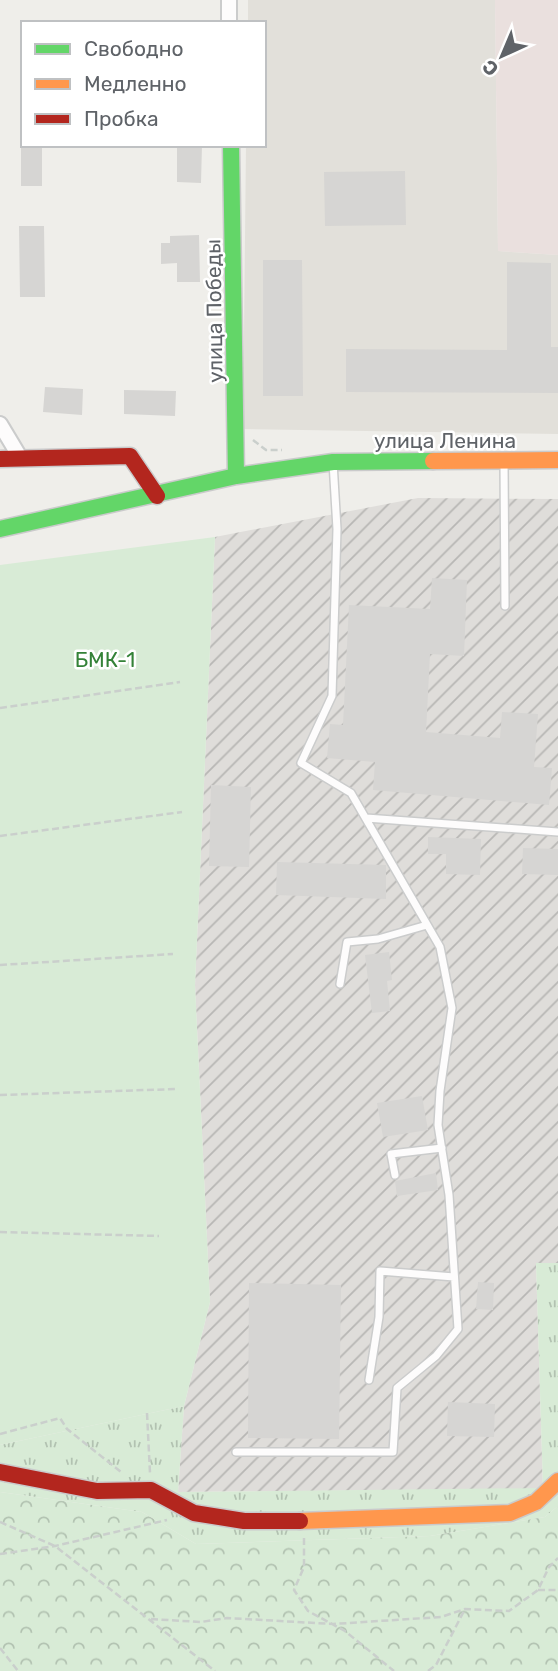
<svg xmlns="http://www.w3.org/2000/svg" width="558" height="1671" viewBox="0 0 558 1671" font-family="Rubik,sans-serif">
	<defs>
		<pattern id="industrial-furrows" width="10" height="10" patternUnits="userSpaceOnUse" patternTransform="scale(1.75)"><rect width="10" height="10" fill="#dfddda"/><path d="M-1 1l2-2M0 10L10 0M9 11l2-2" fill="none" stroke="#b8b7b5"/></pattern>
		<pattern id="grass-tufts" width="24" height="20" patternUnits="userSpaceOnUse" patternTransform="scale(1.75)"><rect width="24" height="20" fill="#d8ebd6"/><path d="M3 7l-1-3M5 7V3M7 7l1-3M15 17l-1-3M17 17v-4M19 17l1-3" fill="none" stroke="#b2c2b1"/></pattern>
		<pattern id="forest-crowns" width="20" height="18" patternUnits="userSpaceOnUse" patternTransform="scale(1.75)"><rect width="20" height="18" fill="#d8ebd6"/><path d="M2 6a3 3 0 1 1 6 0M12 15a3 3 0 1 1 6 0" fill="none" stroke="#b2c2b1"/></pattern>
	</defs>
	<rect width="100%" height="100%" fill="#efeeea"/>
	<path fill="url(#industrial-furrows)" d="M418 498 558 499V1263H536L543 1489 178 1492 184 1406 210 1302 195 985 215 537Z"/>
	<path fill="#e2e0da" d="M248 0H495L498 251 558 255V434L243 429 246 145H264V23H248Z"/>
	<path fill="#eae0de" d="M495 0H558V255L498 251Z"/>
	<path fill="url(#grass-tufts)" d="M536 1263H558V1506L545 1517 430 1536 196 1544 142 1512 0 1492V1445L184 1406 178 1492 543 1488Z"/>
	<path fill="url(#forest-crowns)" d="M0 1492 142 1512 196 1544 430 1536 545 1517 558 1506V1671H0Z"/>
	<path fill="#d8ebd6" d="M215 537 195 985 210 1302 184 1406 0 1445V565Z"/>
	<path fill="#d6d5d3" d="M21 145H42V186H21Z
		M177 145H202L201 183 177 182Z
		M405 171 406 225 325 226 324 172Z
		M19 226H44L45 297H20Z
		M199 235 200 282H177V263L161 264V243H170V236Z
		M263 260H302L303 396H263Z
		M507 262 551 263V347H558V393L346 392V349L507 350Z
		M45 387 83 389 82 415 43 412Z
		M124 390 176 391 175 416 124 414Z
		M432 578 467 580 464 656 430 654 426 732 500 738 502 712 538 714 534 767 552 768 549 805 373 790 375 762 327 758 330 724 343 725 349 605 430 609Z
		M211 785 251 787 249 867 209 866Z
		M428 837 481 839 480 875 446 874V854H428Z
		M523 848 558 849V875L522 874Z
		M277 862 386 865V899L276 895Z
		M389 952 392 980 387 981 390 1011 372 1013 365 955Z
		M422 1096 428 1130 383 1137 377 1103Z
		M436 1173 438 1190 397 1196 395 1181Z
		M478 1282 494 1283 493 1310 476 1309Z
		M249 1283 341 1285 339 1439 248 1438Z
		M448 1402 495 1404 494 1437 447 1436Z"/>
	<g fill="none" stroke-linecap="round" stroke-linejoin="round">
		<defs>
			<path id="lane" d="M504 461 505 606
				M366 818 558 832
				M340 984 347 942 378 939 427 925
				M395 1175 391 1154 442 1148
				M369 1380 379 1317 380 1271 454 1277
				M236 1452H393L397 1388 436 1356 458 1329 449 1195 438 1125 440 1091 452 1008 440 947 351 793 301 763 332 696 337 529 333 462"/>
			<path id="street" d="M229 0V23
				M0 424 21 459"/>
			<path id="fast" d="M231 145 236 476
				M0 529 236 476 333 462 433 461"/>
			<path id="slow" d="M433 461 558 460
				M300 1521 510 1513 536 1502 558 1481"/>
			<path id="jam" d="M0 459 130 456 157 496
				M0 1472 97 1491 151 1490 194 1513 244 1521H300"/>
		</defs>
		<use href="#lane" stroke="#cbcccc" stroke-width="10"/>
		<use href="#street" stroke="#cbcccc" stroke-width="18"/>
		<use href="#fast" stroke="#cacacb" stroke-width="19"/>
		<use href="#slow" stroke="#cacacb" stroke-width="19"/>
		<use href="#jam" stroke="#cacacb" stroke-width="19"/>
		<path stroke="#cacfcc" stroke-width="2.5" stroke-dasharray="7 3.5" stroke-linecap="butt" d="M253 440 266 450H282
			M0 708 180 682
			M0 836 182 812
			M0 965 173 954
			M0 1095 176 1089
			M0 1232 159 1236
			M147 1413 150 1473
			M0 1434 60 1418 67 1429 121 1472
			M0 1522 55 1546 215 1671
			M304 1538V1567L294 1590 308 1611 345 1631 394 1671
			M0 1554 55 1546 167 1520
			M538 1590H558
			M151 1619 201 1622 227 1618 333 1624 441 1617 465 1609 509 1611 538 1590 549 1567 558 1558
			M0 1648 18 1671
			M428 1671 436 1665 465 1609"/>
		<use href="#lane" stroke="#fdfcfc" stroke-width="7"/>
		<use href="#street" stroke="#fdfcfc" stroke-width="14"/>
		<use href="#fast" stroke="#63d668" stroke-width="16"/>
		<use href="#slow" stroke="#ff974d" stroke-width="16"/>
		<use href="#jam" stroke="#b3261e" stroke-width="16"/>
	</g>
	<g text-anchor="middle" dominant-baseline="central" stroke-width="5" stroke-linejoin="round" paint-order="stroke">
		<g font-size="21" fill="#5f6368" stroke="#fff">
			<text transform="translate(214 311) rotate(-91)">улица Победы</text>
			<text x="445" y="440">улица Ленина</text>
		</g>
		<g font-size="21" fill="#348238" stroke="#fff">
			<text x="105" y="659">БМК-1</text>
		</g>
	</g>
	<rect x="21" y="21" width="245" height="126" fill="#ffffff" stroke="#bfc1c3" stroke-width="2"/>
	<rect x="35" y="44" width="35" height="10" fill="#63d668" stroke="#bfc1c3" stroke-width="2"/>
	<text x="84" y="56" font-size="21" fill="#5f6368">Свободно</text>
	<rect x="35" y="79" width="35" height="10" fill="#ff974d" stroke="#bfc1c3" stroke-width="2"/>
	<text x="84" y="91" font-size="21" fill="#5f6368">Медленно</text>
	<rect x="35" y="114" width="35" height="10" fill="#b3261e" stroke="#bfc1c3" stroke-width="2"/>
	<text x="84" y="126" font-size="21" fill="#5f6368">Пробка</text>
	<g transform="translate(502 56) rotate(224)" stroke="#ffffff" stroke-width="5" paint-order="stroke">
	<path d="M0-5L12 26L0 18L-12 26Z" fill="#5f6368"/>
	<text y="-10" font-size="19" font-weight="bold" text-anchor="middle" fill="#5f6368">С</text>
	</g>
</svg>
